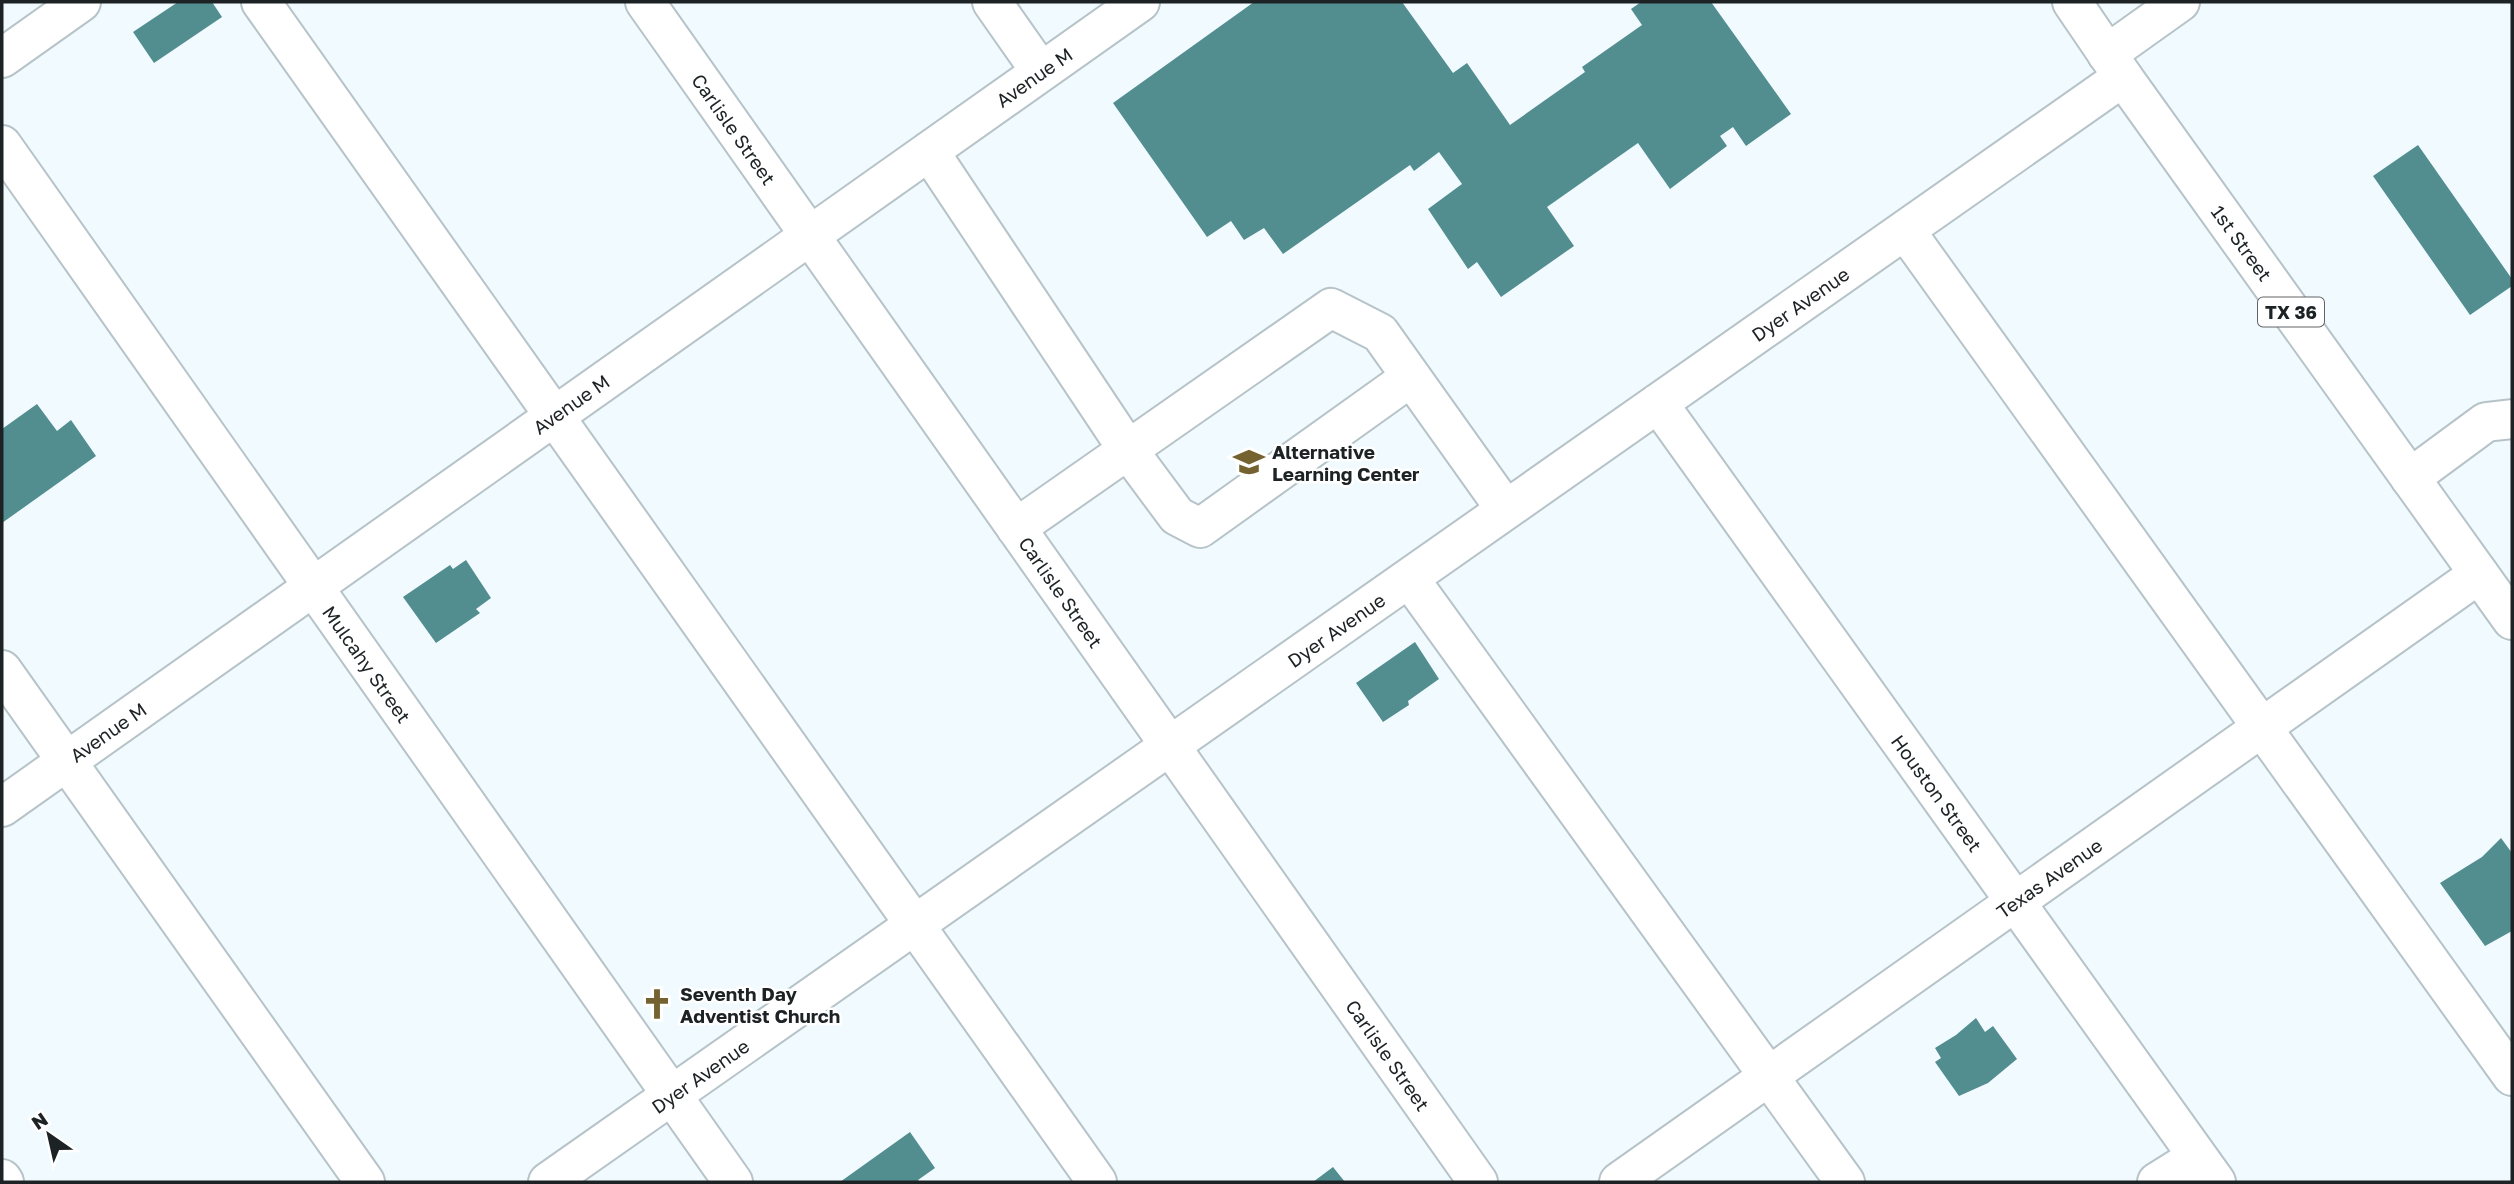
<svg xmlns="http://www.w3.org/2000/svg" width="2514" height="1184" viewBox="0 0 2514 1184" font-family="'Golos Text',sans-serif">
	<rect width="100%" height="100%" fill="#f0faff"/>
	<path fill="#528d8f" d="M178 2H212L222 17 154 63 133 32Z
		M1254 2H1402L1453 73 1467 63 1510 125 1585 72 1582 67 1642 25 1631 9 1641 2H1711L1791 114 1746 146 1733 127 1720 136 1727 146 1670 189 1638 143 1547 207 1574 246 1501 297 1477 262 1468 269 1428 209 1462 184 1439 152 1414 171 1410 165 1283 254 1264 228 1244 240 1231 221 1207 237 1113 103Z
		M2418 145 2512 279V286L2470 315 2373 176Z
		M37 404 57 431 71 420 96 456 2 523V429Z
		M466 560 491 598 476 609 480 613 436 643 403 597 450 565 453 569Z
		M1415 642 1439 679 1408 701 1409 705 1383 722 1356 683Z
		M2501 838 2512 853V931L2485 946 2440 883 2482 857Z
		M1976 1018 1985 1032 1993 1026 2017 1059 1988 1083 1959 1096 1935 1062 1941 1058 1935 1048 1956 1035Z
		M910 1132 935 1168 918 1180 920 1182H840Z
		M1333 1167 1345 1182H1313Z"/>
	<g fill="none" stroke-linecap="round" stroke-linejoin="round">
		<defs>
			<path id="minor" d="M261 2 1097 1182
				M645 2 1478 1182
				M992 2 1041 72
				M2107 54 2180 2
				M2 58 81 2
				M2 145 733 1182
				M929 151 1128 450 1177 516 1200 528 1411 377
				M1905 230 2512 1076
				M1658 403 2216 1182
				M2410 478 2486 422 2512 419
				M1016 528 1331 308 1380 333 1506 510
				M1409 578 1845 1182
				M2 670 365 1182
				M2 807 1140 2
				M2 1179 4 1182
				M548 1182 2123 77
				M1619 1182 2479 574
				M2157 1182 2197 1157"/>
			<path id="major" d="M2072 2 2123 77 2512 620"/>
		</defs>
		<use href="#minor" stroke="#b6c3c8" stroke-width="42"/>
		<use href="#major" stroke="#b6c3c8" stroke-width="42"/>
		<use href="#minor" stroke="#fff" stroke-width="38"/>
		<use href="#major" stroke="#fff" stroke-width="38"/>
	</g>
	<defs>
		<symbol id="school-bare" viewBox="-9 -9 18 18"><path d="M0-5L7-2L0 1L-7-2ZM-4 1L0 2.5L4 1V4Q0 6-4 4Z" fill="#746331" stroke="#fff" stroke-width="2.5" paint-order="stroke"/></symbol>
		<symbol id="church-bare" viewBox="-9 -9 18 18"><path d="M-1.2-6h2.4v3.5h3.3v2.4h-3.3V6h-2.4V-.1h-3.3v-2.4h3.3Z" fill="#746331" stroke="#fff" stroke-width="2.5" paint-order="stroke"/></symbol>
	</defs>
	<g fill-rule="evenodd">
		<use href="#school-bare" x="1227" y="440" width="44" height="44"/>
		<use href="#church-bare" x="635" y="982" width="44" height="44"/>
	</g>
	<g text-anchor="middle" dominant-baseline="central" stroke-width="5" stroke-linejoin="round" paint-order="stroke">
		<rect fill="#fff" stroke="#616466" stroke-width="2" x="2258" y="297.5" width="66" height="29" rx="5"/>
		<g font-size="18" font-weight="bold" fill="#1d2224">
			<text x="2291" y="312">TX 36</text>
		</g>
		<g font-size="19" fill="#1d2224" stroke="#fff">
			<text transform="translate(1034 77) rotate(-35)">Avenue M</text>
			<text transform="translate(734 129) rotate(55)">Carlisle Street</text>
			<text transform="translate(2242 243) rotate(54)">1st Street</text>
			<text transform="translate(1800 304) rotate(-35)">Dyer Avenue</text>
			<text transform="translate(571 404) rotate(-35)">Avenue M</text>
			<text transform="translate(1061 592) rotate(55)">Carlisle Street</text>
			<text transform="translate(1336 630) rotate(-35)">Dyer Avenue</text>
			<text transform="translate(367 664) rotate(55)">Mulcahy Street</text>
			<text transform="translate(108 732) rotate(-35)">Avenue M</text>
			<text transform="translate(1937 793) rotate(54)">Houston Street</text>
			<text transform="translate(2049 878) rotate(-35)">Texas Avenue</text>
			<text transform="translate(1388 1055) rotate(55)">Carlisle Street</text>
			<text transform="translate(700 1076) rotate(-35)">Dyer Avenue</text>
		</g>
		<g font-size="19" font-weight="bold" fill="#1d2224" stroke="#fff" text-anchor="start">
			<text x="1272" y="451">Alternative<tspan x="1272" dy="22">Learning Center</tspan></text>
			<text x="680" y="993">Seventh Day<tspan x="680" dy="22">Adventist Church</tspan></text>
		</g>
	</g>
	<rect width="2514" height="1184" fill="none" stroke="#1d2224" stroke-width="7"/>
	<g transform="translate(49 1135) rotate(326)" stroke="#ffffff" stroke-width="5" paint-order="stroke">
	<path d="M0-5L12 26L0 18L-12 26Z" fill="#1d2224"/>
	<text y="-10" font-size="19" font-weight="bold" text-anchor="middle" fill="#1d2224">N</text>
	</g>
</svg>
